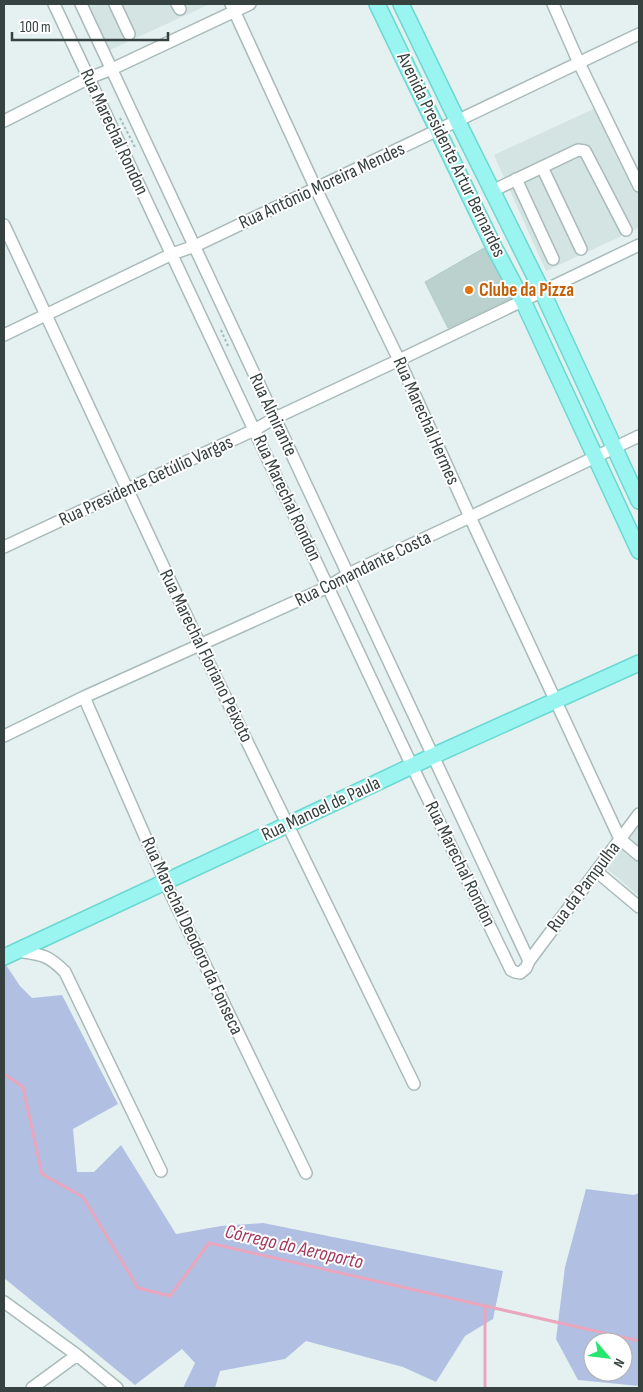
<svg xmlns="http://www.w3.org/2000/svg" width="643" height="1392" viewBox="0 0 643 1392" font-family="'Sofia Sans Condensed',sans-serif">
	<rect width="100%" height="100%" fill="#e5f1f0"/>
	<path fill="#d3e4e3" d="M88 4H210L110 50Z
		M600 106 639 193V228L546 271 494 155Z
		M639 824V896L606 868Z"/>
	<path fill="#b1c0e2" fill-rule="evenodd" d="M4 962 20 986 32 998 62 995 118 1104 73 1129 77 1172H94L121 1145 176 1234 221 1226 263 1223 503 1271 493 1319 465 1336 436 1382 403 1367 306 1341 285 1359 220 1371 215 1388H183L195 1363 182 1349 135 1385 4 1278Z
		M586 1189 634 1195 639 1193V1386L578 1380 556 1339 565 1267ZM593 1342H623V1372H593Z"/>
	<g fill="none" stroke-linecap="round" stroke-linejoin="round">
		<path stroke="#e9a6bd" stroke-width="3" d="M4 1074 23 1087 42 1174 83 1197 138 1288 170 1296 209 1243 639 1341
			M485 1388V1306"/>
	</g>
	<path fill="#bbd1ce" stroke="#afcbc7" d="M484 248 511 298 448 328 425 282Z"/>
	<g fill="none" stroke-linecap="round" stroke-linejoin="round">
		<defs>
			<path id="minor" d="M54 4 412 766 511 970 515 972 520 973 526 968 529 961 639 814
				M81 4 529 961
				M115 4 129 34
				M177 4 180 9
				M231 4 316 189 399 360 470 517 620 839 639 855
				M553 4 579 63 639 186
				M4 121 89 78 112 69 250 4
				M542 167 581 249
				M516 179 553 259
				M492 191 578 150 585 151 626 230
				M4 225 200 645 414 1084
				M4 335 172 254 195 246 639 34
				M4 547 254 430 275 418 399 360 639 245
				M84 697 165 882 306 1173
				M4 736 84 697 328 587 348 574 470 517 639 436
				M596 871 639 907
				M17 951C42 955 47 954 65 972L161 1171
				M4 1302 77 1355 117 1388
				M32 1388 77 1355"/>
			<path id="major" d="M377 4 494 247 523 301 639 551
				M401 4 458 122 542 291 639 501
				M4 957 287 825 433 756 639 663"/>
		</defs>
		<use href="#minor" stroke="#a8bbb9" stroke-width="14"/>
		<use href="#major" stroke="#6bd8d1" stroke-width="18"/>
		<path stroke="#9bbcb8" stroke-width="2" stroke-dasharray="2.5 2.5" stroke-linecap="butt" d="M120 118 136 149
			M221 330 228 346"/>
		<use href="#minor" stroke="#fff" stroke-width="11"/>
		<use href="#major" stroke="#9af5f0" stroke-width="15"/>
	</g>
	<circle fill="#e8710a" stroke="#fff" stroke-width="2" cx="469" cy="290" r="5"/>
	<g text-anchor="middle" dominant-baseline="central" stroke-width="4" stroke-linejoin="round" paint-order="stroke">
		<g font-size="19" fill="#354240" stroke="#fff">
			<text transform="translate(114 132) rotate(65)">Rua Marechal Rondon</text>
			<text transform="translate(451 155) rotate(64)">Avenida Presidente Artur Bernardes</text>
			<text transform="translate(322 186) rotate(-25)">Rua Antônio Moreira Mendes</text>
			<text transform="translate(273 415) rotate(65)">Rua Almirante</text>
			<text transform="translate(426 421) rotate(66)">Rua Marechal Hermes</text>
			<text transform="translate(146 481) rotate(-25)">Rua Presidente Getúlio Vargas</text>
			<text transform="translate(287 498) rotate(65)">Rua Marechal Rondon</text>
			<text transform="translate(363 569) rotate(-26)">Rua Comandante Costa</text>
			<text transform="translate(206 656) rotate(64)">Rua Marechal Floriano Peixoto</text>
			<text transform="translate(321 809) rotate(-25)">Rua Manoel de Paula</text>
			<text transform="translate(460 864) rotate(64)">Rua Marechal Rondon</text>
			<text transform="translate(584 887) rotate(-53)">Rua da Pampulha</text>
			<text transform="translate(192 936) rotate(65)">Rua Marechal Deodoro da Fonseca</text>
		</g>
		<g font-size="19" font-weight="bold" fill="#c56008" stroke="#fff" text-anchor="start">
			<text x="479" y="290">Clube da Pizza</text>
		</g>
		<g font-size="20" font-style="italic" fill="#a4395d" stroke="#fff">
			<text transform="translate(294 1247) rotate(13)">Córrego do Aeroporto</text>
		</g>
	</g>
	<rect width="643" height="1392" fill="none" stroke="#354240" stroke-width="10"/>
	<g transform="translate(608 1357) rotate(118)"><circle r="24" fill="#ffffff" stroke="#aeb3b3"/>
	<path d="M0-4L9 19L0 12L-9 19Z" fill="#26e670"/>
	<text y="-8" font-size="14" font-weight="bold" text-anchor="middle" fill="#354240">N</text>
	</g>
	<path d="M12 32v8h156v-8" fill="none" stroke="#354240" stroke-width="2.5"/>
	<text x="20" y="32" font-size="15" fill="#354240" stroke="#ffffff" stroke-width="4" paint-order="stroke">100 m</text>
</svg>
